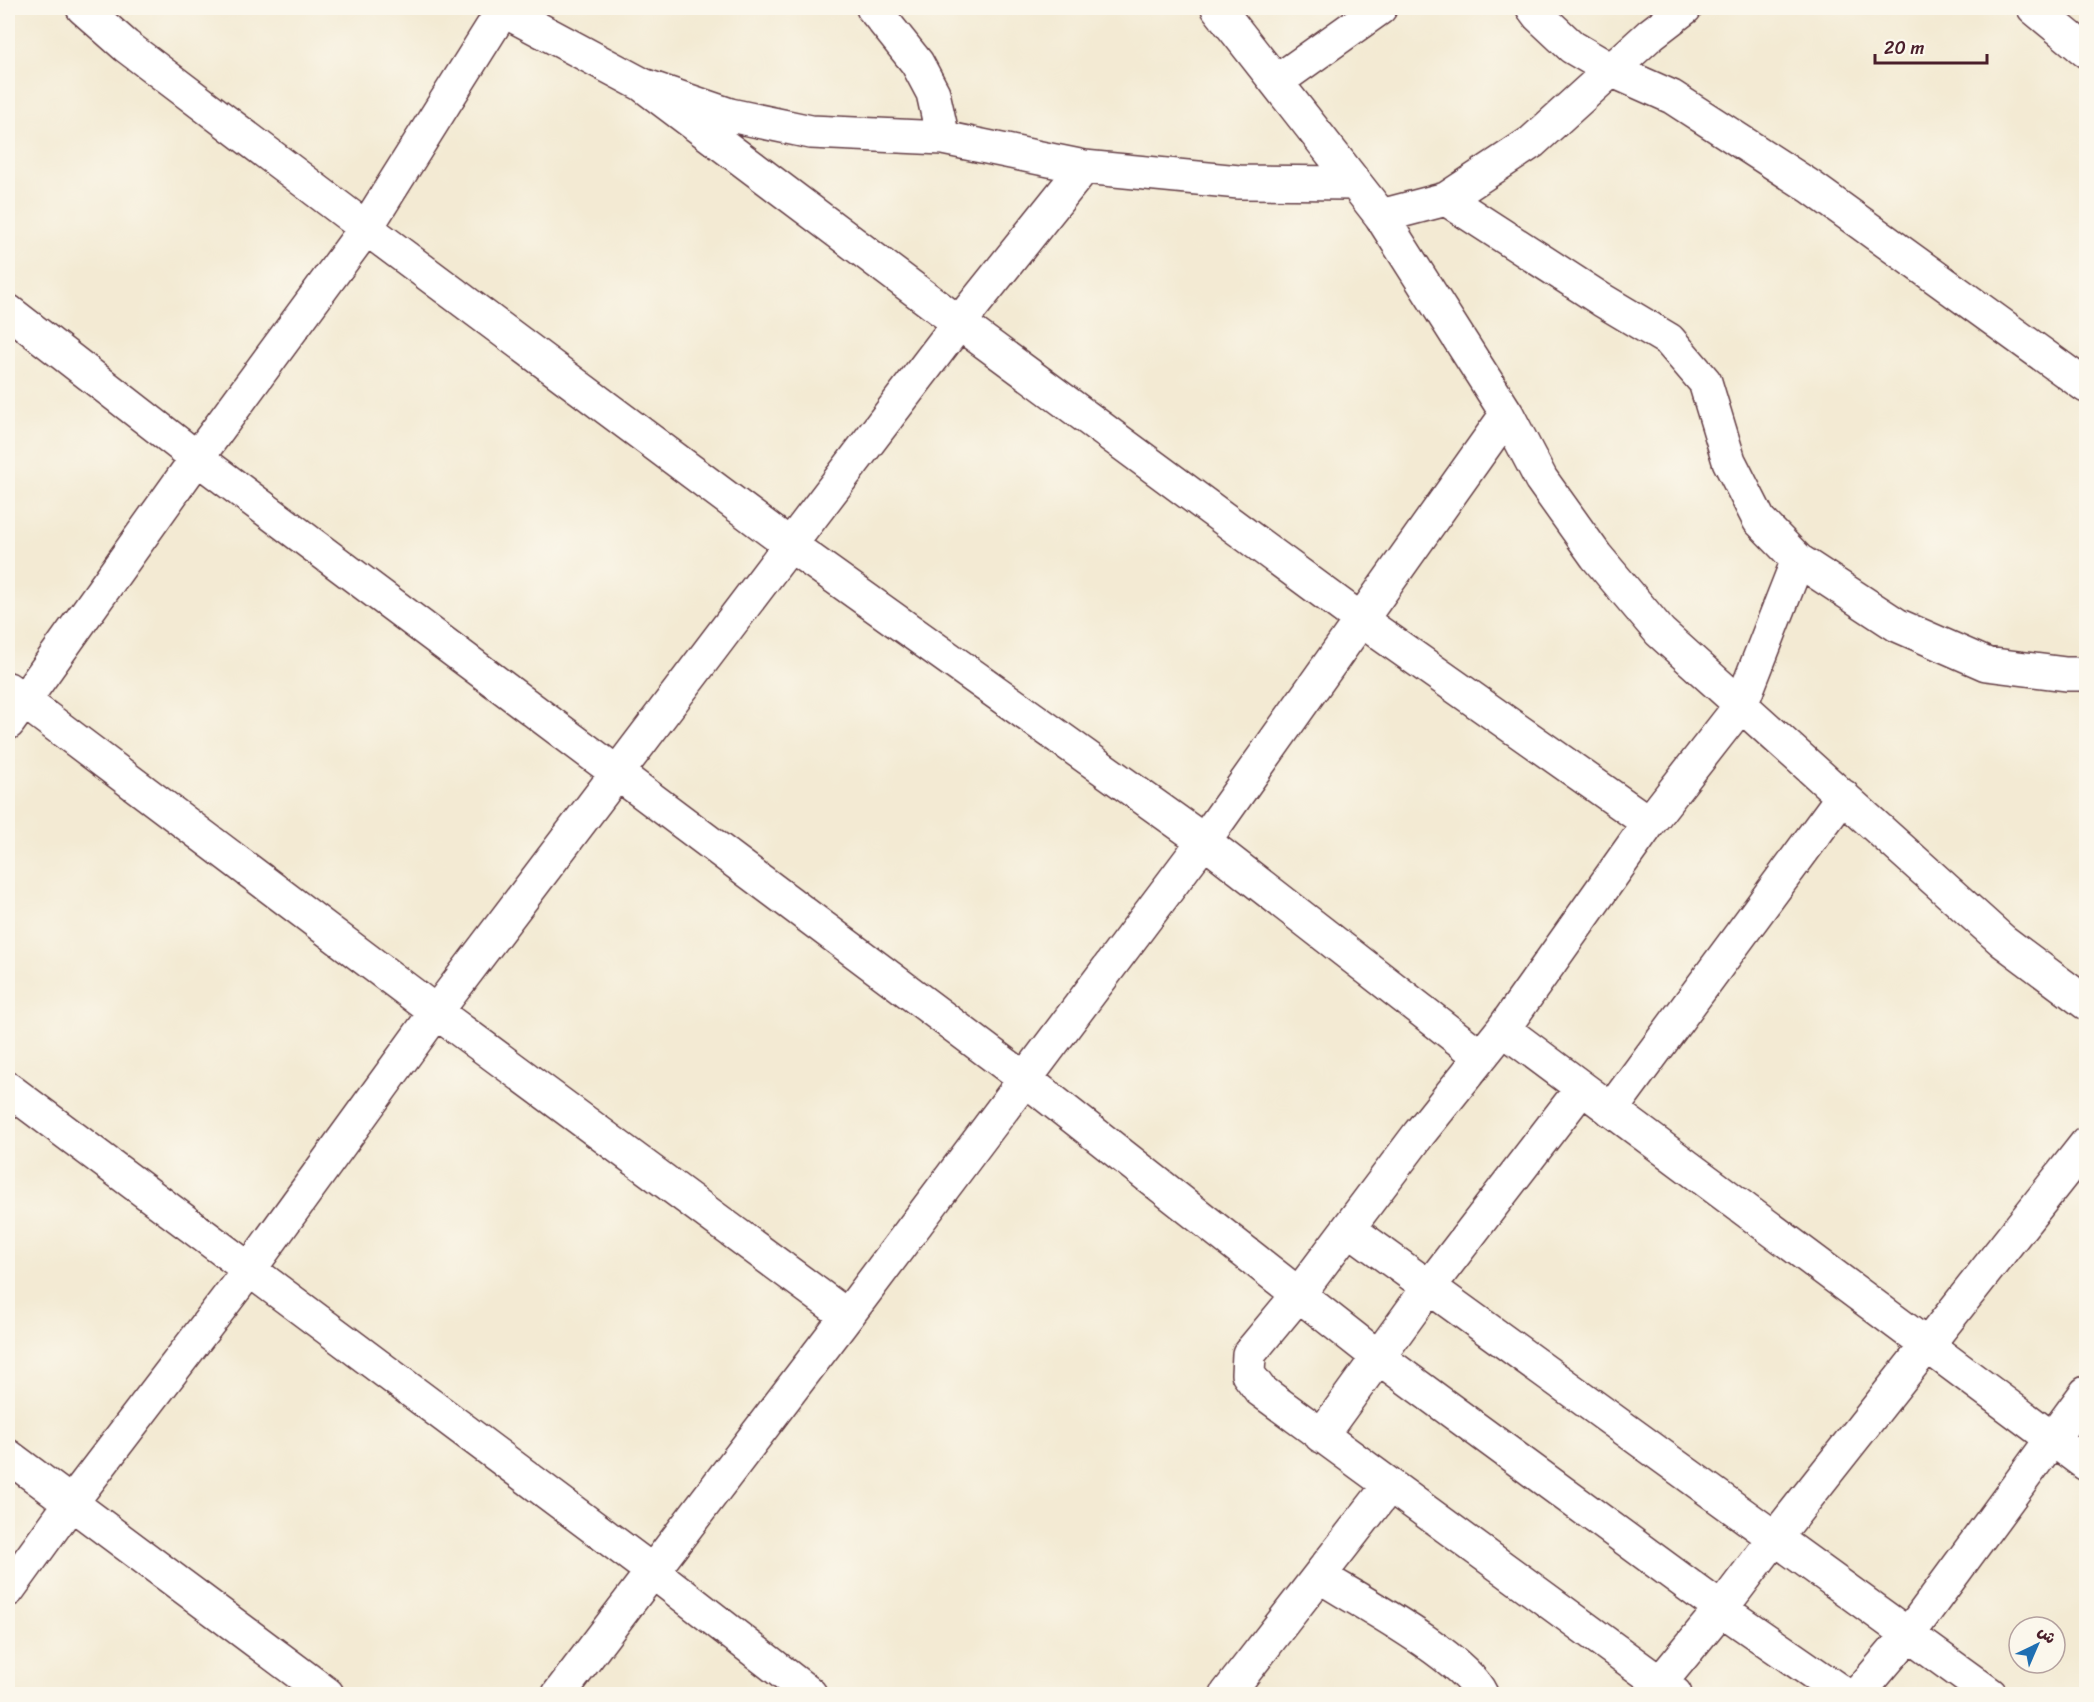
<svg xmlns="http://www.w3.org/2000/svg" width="2094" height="1702" viewBox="0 0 2094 1702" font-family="Sriracha,'Playpen Sans Arabic',sans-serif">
	<rect width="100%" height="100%" fill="#fbf7ec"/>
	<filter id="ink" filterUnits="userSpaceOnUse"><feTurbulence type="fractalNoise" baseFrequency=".0167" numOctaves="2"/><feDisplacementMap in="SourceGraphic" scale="12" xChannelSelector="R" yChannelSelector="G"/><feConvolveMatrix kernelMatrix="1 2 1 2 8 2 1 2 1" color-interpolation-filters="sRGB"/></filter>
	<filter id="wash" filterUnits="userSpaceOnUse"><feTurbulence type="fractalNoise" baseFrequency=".008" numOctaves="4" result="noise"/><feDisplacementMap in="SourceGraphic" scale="24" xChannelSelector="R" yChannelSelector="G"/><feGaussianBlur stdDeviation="1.35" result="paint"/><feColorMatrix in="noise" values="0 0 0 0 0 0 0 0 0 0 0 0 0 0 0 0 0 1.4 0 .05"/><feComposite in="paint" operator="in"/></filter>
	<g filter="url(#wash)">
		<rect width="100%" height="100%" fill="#f3ead3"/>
	</g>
	<g filter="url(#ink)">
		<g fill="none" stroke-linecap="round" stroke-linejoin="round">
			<defs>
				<path id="minor" d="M83 8 126 46 366 228 790 545 1204 841 1480 1056
					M499 8 643 85 730 115 811 132 943 138 1084 167 1239 182 1354 183
					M873 8 917 63 933 93 943 138
					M1218 8 1381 216 1507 414 1541 479 1596 556 1660 632 2003 941 2086 1003
					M1533 8 1539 16 1572 47 1611 70 1672 97 1811 187 2086 386
					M2034 8 2086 51
					M1276 82 1380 8
					M643 85 959 323 1361 620 1649 823
					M1446 199 1602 300 1669 340 1705 382 1729 461 1759 520 1798 560 1897 625 1986 664 2066 674H2086
					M1381 216 1446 199 1532 142 1651 34 1685 8
					M8 311 197 458 1025 1079 1378 1357 1721 1609 1844 1694
					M8 689 436 1012 847 1316
					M8 723 197 458 366 228 503 10
					M1503 1029 2086 1464
					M8 1089 652 1571 810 1694
					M1611 1110 1843 796
					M1349 1229 1990 1694
					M1321 1436 1429 1287 1582 1088
					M8 1456 327 1694
					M1319 1576C1358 1600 1463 1656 1481 1694
					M8 1590 71 1503 249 1270 436 1012 790 545 959 323 1084 167
					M1660 1683 1721 1609 1774 1539 2086 1144
					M559 1694 847 1316 1204 841 1507 414
					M1227 1694 1389 1486
					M1675 1694 1260 1390 1248 1374 1249 1354 1298 1295 1419 1134 1503 1029 1649 823 1741 705 1798 560
					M1858 1694 1908 1635 2086 1393"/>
			</defs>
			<use href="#minor" stroke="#633d44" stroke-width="36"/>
			<use href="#minor" stroke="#fff" stroke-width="33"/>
		</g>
	</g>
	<rect width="2094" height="1702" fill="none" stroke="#fbf7ec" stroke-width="30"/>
	<g transform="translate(2037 1645) rotate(44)"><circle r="28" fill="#fbf7ec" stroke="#b4a19f" stroke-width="1.5"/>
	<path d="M0-4.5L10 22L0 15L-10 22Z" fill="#1f6fb2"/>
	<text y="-9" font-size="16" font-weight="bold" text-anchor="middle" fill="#4a1f2b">ش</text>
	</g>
	<path d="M1875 54v9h112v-9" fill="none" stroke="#4a1f2b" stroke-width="3"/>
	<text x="1884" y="54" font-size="18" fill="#4a1f2b" stroke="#fbf7ec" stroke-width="4.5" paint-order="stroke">20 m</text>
</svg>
